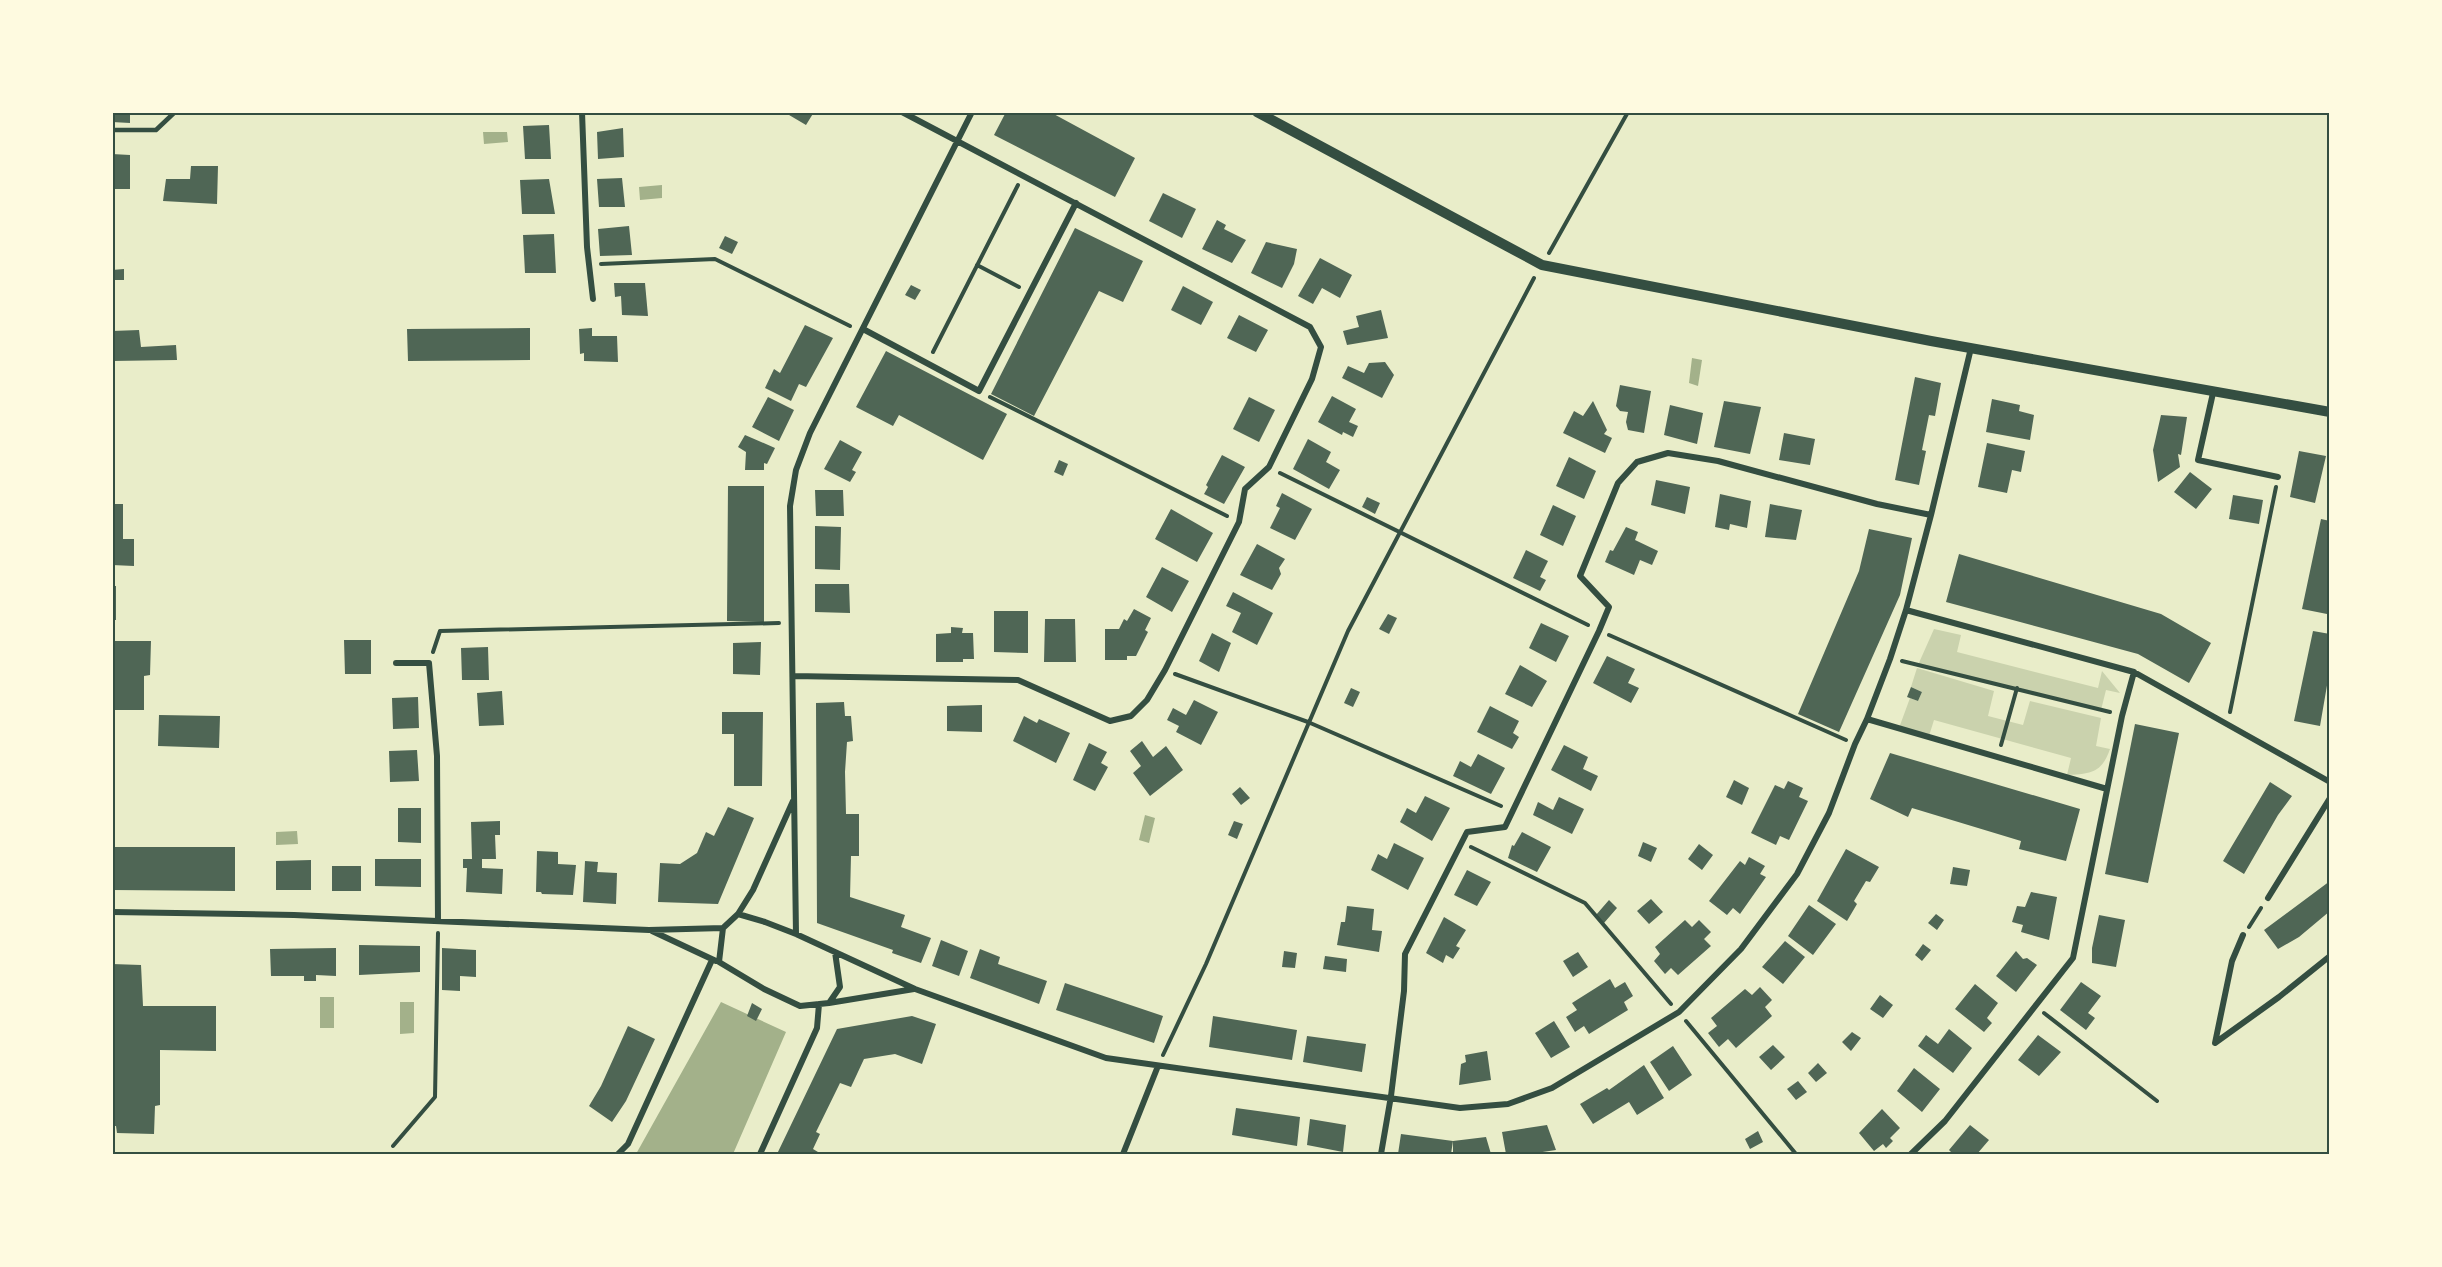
<svg xmlns="http://www.w3.org/2000/svg" width="2442" height="1267" viewBox="0 0 2442 1267" font-family="Jost,sans-serif">
	<rect width="100%" height="100%" fill="#e9edc9"/>
	<path fill="#cad2ad" d="M1934 629 1961 635 1957 652 2098 688 2102 671 2120 693 2106 690 2101 710 1918 665Z
		M1917 668 1994 691 1988 716 2023 725 2030 701 2101 718 2096 746 2110 749C2102 773 2090 774 2067 775L2071 758 1934 720 1929 736 1899 728 1910 698 1918 701 1922 692 1911 687Z"/>
	<path fill="#a3b18a" d="M483 132H507L508 142 484 144Z
		M662 185V198L640 200 639 187Z
		M1692 358 1702 360 1698 386 1689 383Z
		M1145 815 1155 818 1149 843 1139 840Z
		M297 831 298 844 276 845V832Z
		M320 997H334V1028H320Z
		M400 1002H414V1033L400 1034Z
		M721 1002 786 1032 733 1154H636Z"/>
	<path fill="#4f6655" d="M112 112H130V123L112 122Z
		M784 112H814L806 125Z
		M1006 112H1050L1135 158 1115 197 994 135Z
		M549 125 551 159H525L523 126Z
		M623 128 624 157 598 159 597 132Z
		M112 154 130 155V189H112Z
		M191 166H218L217 204 163 201 166 179H190Z
		M622 178 625 207H599L597 179Z
		M549 179 555 214H522L520 180Z
		M1163 193 1196 209 1182 238 1149 221Z
		M1217 220 1226 225 1224 229 1246 240 1232 263 1202 249Z
		M629 226 632 255 600 256 598 229Z
		M1075 228 1143 261 1123 302 1099 291 1034 416 991 394Z
		M554 234 556 273H525L523 235Z
		M725 236 738 242 732 254 719 248Z
		M1266 242 1297 249 1294 264 1282 288 1251 273Z
		M1320 258 1352 275 1340 298 1322 288 1313 304 1298 296Z
		M124 269V280H113L112 270Z
		M614 283H645L648 316 622 315 621 296 615 297Z
		M911 285 921 290 915 300 905 295Z
		M1183 286 1213 302 1201 325 1171 310Z
		M1381 310 1388 338 1347 345 1343 331 1359 327 1356 316Z
		M1239 315 1268 330 1256 352 1227 338Z
		M805 325 833 338 806 387 799 384 791 401 765 388 774 369 780 373Z
		M530 328V360L408 361 407 329Z
		M592 328V336H617L618 362 584 361V353L580 354 579 329Z
		M139 330 141 347 176 345 177 360 112 361V331Z
		M886 351 1007 414 983 460 899 415 893 426 856 407Z
		M1385 362 1394 375 1382 398 1342 378 1348 366 1364 373 1369 363Z
		M1915 377 1941 383 1935 416 1929 415 1922 450 1926 451 1919 485 1895 480Z
		M1620 385 1651 391 1644 433 1628 430 1626 422 1628 412 1620 411 1616 406Z
		M1332 396 1356 409 1349 422 1358 426 1353 437 1343 432 1342 435 1318 422Z
		M768 397 794 410 779 441 752 427Z
		M1249 397 1275 410 1259 442 1233 429Z
		M1992 399 2020 405 2019 411 2034 415 2030 440 1986 432Z
		M1593 401 1607 430 1604 434 1612 438 1605 453 1563 433 1574 411 1583 416Z
		M1724 401 1761 407 1750 454 1714 447Z
		M1670 405 1703 413 1697 444 1664 435Z
		M2161 415 2187 417 2181 455 2178 454 2180 467 2158 482 2153 450Z
		M1784 433 1815 439 1810 465 1779 460Z
		M745 435 775 448 767 464 764 463V470H745L746 452 738 447Z
		M1308 439 1331 452 1326 462 1340 470 1329 489 1293 469Z
		M840 440 862 452 852 470 856 472 850 482 824 469Z
		M1987 443 2025 451 2021 472 2012 470 2007 493 1978 487Z
		M2299 451 2326 456 2315 503 2290 497Z
		M1222 455 1245 467 1224 504 1204 494 1208 487 1206 485Z
		M1569 457 1596 471 1584 499 1556 486Z
		M1059 460 1068 464 1063 476 1054 472Z
		M2190 472 2212 489 2196 509 2174 492Z
		M1656 480 1690 487 1685 514 1651 505Z
		M728 486H764V622L727 621Z
		M815 490H843L844 516H816Z
		M1282 493 1312 509 1295 540 1270 528 1280 508 1276 506Z
		M1720 494 1751 501 1747 528 1730 524 1729 530 1715 527Z
		M2233 495 2263 500 2259 524 2229 519Z
		M1367 497 1380 503 1375 514 1362 507Z
		M112 504H123V539H134V566L112 565Z
		M1770 504 1802 510 1796 540 1765 537Z
		M1553 505 1576 516 1563 546 1540 535Z
		M1171 509 1213 533 1197 562 1155 539Z
		M2321 519 2330 521 2327 614 2302 609Z
		M815 526 841 527 840 570 815 569Z
		M1626 527 1638 532 1635 540 1658 551 1652 565 1640 560 1634 575 1605 562 1610 550 1613 551Z
		M1869 529 1912 538 1900 595 1839 732 1798 714 1859 571Z
		M1257 544 1285 559 1279 568 1281 574 1272 590 1240 575Z
		M1526 550 1548 561 1540 577 1546 580 1540 591 1513 578Z
		M1959 554 2161 614 2211 643 2189 683 2138 654 1946 602Z
		M1162 567 1189 581 1172 612 1146 597Z
		M815 584H849L850 613 815 612Z
		M112 586H116V620H112Z
		M1233 592 1273 613 1257 645 1232 632 1241 613 1226 606Z
		M1134 609 1151 618 1145 630 1148 632 1136 656H1127V660H1105V629H1119L1124 619 1127 621Z
		M994 611H1028V653L994 652Z
		M1388 614 1397 618 1389 634 1379 629Z
		M1045 619H1075L1076 662H1044Z
		M1541 623 1569 636 1556 662 1529 648Z
		M951 627 963 628 962 633H973L974 659H963V662H936V634L951 633Z
		M2313 631 2330 634V668L2320 726 2294 721Z
		M1212 633 1231 643 1219 672 1199 661Z
		M344 640H371V674H345Z
		M112 641H151L150 675 144 676V710H112Z
		M761 642 760 675 733 674V643Z
		M488 647 489 680H462L461 648Z
		M1607 656 1635 669 1628 683 1639 688 1631 703 1593 683Z
		M1520 665 1547 681 1532 707 1505 694Z
		M1911 687 1922 692 1918 701 1907 697Z
		M1351 688 1360 692 1353 707 1344 703Z
		M502 691 504 725 479 726 477 693Z
		M418 697 419 728 393 729 392 698Z
		M1194 700 1218 712 1201 745 1176 732 1179 726 1167 720 1173 708 1186 715Z
		M844 702 845 716H851L853 741 847 742 845 772 846 814H859V856H851L850 897 905 915 901 927 931 938 921 963 892 953 893 950 817 923 816 703Z
		M982 705V732L947 731V706Z
		M1490 706 1519 721 1513 733 1519 737 1512 749 1477 732Z
		M722 712H763L762 786H734V734H722Z
		M159 715 220 716 219 748 158 746Z
		M1024 716 1037 723 1039 719 1070 733 1056 763 1013 741Z
		M2135 724 2179 733 2148 883 2105 874Z
		M1142 741 1153 757 1166 746 1183 770 1150 796 1133 773 1141 766 1130 751Z
		M1089 743 1107 752 1101 763 1108 767 1095 791 1073 780Z
		M1564 745 1588 757 1583 769 1598 776 1591 791 1551 770Z
		M417 750 419 781 390 782 389 751Z
		M1890 753 2080 809 2066 861 2019 849 2021 841 1912 808 1908 817 1870 799Z
		M1478 754 1505 768 1491 794 1453 776 1460 761 1471 767Z
		M1734 780 1749 788 1742 805 1726 797Z
		M1788 781 1803 788 1799 797 1808 801 1789 840 1780 836 1776 845 1751 833 1775 785 1784 789Z
		M2270 782 2292 796 2278 815 2244 874 2223 861Z
		M1240 787 1250 798 1241 805 1232 794Z
		M1425 796 1450 808 1432 841 1400 822 1407 808 1416 813Z
		M1559 797 1584 809 1572 834 1533 815 1538 802 1553 810Z
		M728 807 754 818 718 904 658 902 660 863 680 864 697 853 706 832 714 836Z
		M398 808H421V843L398 842Z
		M500 821V835H495L496 859H482V868L503 869 502 894 466 892 467 868H463V859H472L471 822Z
		M1234 821 1243 824 1237 839 1228 835Z
		M1522 832 1551 847 1537 872 1508 858 1512 845 1514 846Z
		M1643 842 1657 848 1651 862 1638 856Z
		M1394 843 1424 858 1408 890 1371 870 1378 854 1387 859Z
		M1699 844 1713 855 1702 870 1688 859Z
		M115 847H235V891L112 890V854H115Z
		M1846 849 1879 867 1870 882 1866 881 1854 901 1857 904 1847 921 1817 901Z
		M537 851 558 852V864L576 865 573 895 542 894 541 892H536Z
		M1749 857 1765 866 1760 874 1766 877 1740 914 1733 908 1727 915 1709 901 1740 861 1745 865Z
		M375 859H421V887L375 886Z
		M311 860V890H276V861Z
		M585 861 598 862 597 872 617 873 616 904 583 902Z
		M332 866H361V891H332Z
		M1953 867 1970 870 1967 886 1950 884Z
		M1467 870 1491 882 1477 906 1454 895Z
		M2330 881V911L2299 937 2278 949 2264 930Z
		M2031 892 2057 897 2049 940 2021 932 2023 925 2012 922 2017 906 2025 907Z
		M1651 899 1663 912 1649 924 1637 911Z
		M1609 900 1617 908 1604 923 1596 915Z
		M1809 905 1836 924 1813 955 1788 936Z
		M1347 906 1374 909 1372 930 1382 931 1379 952 1337 945 1341 922H1345Z
		M1936 914 1944 920 1937 930 1928 923Z
		M2099 915 2125 920 2116 967 2092 963V948Z
		M1444 917 1466 930 1456 946 1460 948 1453 959 1446 955 1443 963 1426 953Z
		M1685 920 1692 927 1699 920 1711 932 1704 939 1711 946 1678 975 1671 968 1665 974 1654 961 1660 954 1655 947Z
		M941 940 968 951 959 976 932 966Z
		M1785 941 1805 957 1783 984 1762 967Z
		M1923 944 1931 950 1922 961 1915 955Z
		M359 945 420 946V972L359 975Z
		M336 948V976L316 975V981H304V976H271L270 949Z
		M442 948 476 950V977L460 976V991L442 990Z
		M980 949 1000 957 998 964 1047 981 1039 1004 970 978Z
		M1284 951 1297 953 1295 968 1282 967Z
		M2016 951 2023 959 2027 958 2037 965 2016 992 1996 976Z
		M1578 952 1588 967 1573 977 1563 961Z
		M1325 956 1347 959 1346 972 1323 969Z
		M112 964 141 965 143 1006H216V1051L160 1050V1105L155 1106 154 1134 117 1133 116 1126H112Z
		M1610 979 1615 988 1625 982 1633 996 1624 1002 1628 1010 1589 1034 1584 1026 1575 1032 1566 1017 1577 1010 1572 1003Z
		M2081 982 2101 996 2088 1013 2095 1018 2086 1030 2060 1010Z
		M1065 983 1163 1016 1154 1043 1056 1010Z
		M1975 984 1998 1003 1987 1018 1992 1023 1984 1032 1955 1009Z
		M1760 987 1772 1000 1765 1007 1772 1016 1736 1048 1728 1039 1719 1047 1708 1033 1717 1026 1711 1018 1745 989 1752 995Z
		M1880 995 1893 1005 1883 1018 1870 1009Z
		M752 1003 762 1009 756 1021 747 1016Z
		M912 1016 936 1024 922 1064 895 1054 864 1059 851 1087 840 1083 816 1132 820 1134 813 1149 818 1152 817 1154H777L837 1029Z
		M1213 1016 1297 1030 1292 1060 1209 1047Z
		M1554 1021 1570 1047 1551 1058 1535 1033Z
		M628 1026 655 1039 626 1101 612 1122 589 1106 601 1086Z
		M1949 1029 1972 1048 1953 1073 1918 1046 1926 1035 1938 1044Z
		M1852 1032 1861 1038 1851 1051 1842 1042Z
		M2038 1035 2061 1052 2039 1076 2018 1060Z
		M1307 1036 1366 1044 1362 1072 1303 1062Z
		M1773 1045 1785 1057 1771 1070 1759 1057Z
		M1673 1046 1692 1075 1669 1091 1650 1062Z
		M1487 1051 1491 1080 1459 1085 1461 1064 1466 1062 1465 1055Z
		M1818 1063 1827 1073 1816 1082 1808 1073Z
		M1644 1065 1664 1098 1637 1115 1629 1102 1593 1124 1580 1104 1607 1088 1609 1090Z
		M1914 1068 1940 1089 1922 1112 1897 1091Z
		M1798 1081 1807 1092 1796 1100 1787 1089Z
		M1236 1108 1300 1117 1297 1146 1232 1135Z
		M1882 1109 1900 1128 1890 1138 1893 1141 1886 1148 1883 1144 1874 1151 1859 1133Z
		M1310 1119 1346 1125 1343 1152 1307 1145Z
		M1547 1125 1556 1150 1529 1154H1506L1502 1132Z
		M1970 1125 1989 1140 1977 1154H1953L1949 1150Z
		M1758 1131 1763 1142 1750 1149 1745 1139Z
		M1401 1134 1453 1141 1451 1154H1398Z
		M1486 1137 1491 1154H1453V1141Z"/>
	<g fill="none" stroke-linecap="round" stroke-linejoin="round">
		<path stroke="#344e41" stroke-width="4" d="M1549 253 1628 112
			M601 264 715 259 850 326
			M977 265 1019 287
			M933 352 1018 185
			M990 397 1227 516
			M1280 473 1588 625
			M1609 635 1846 740
			M433 652 440 631 779 623
			M1902 661 2110 712
			M1175 674 1308 722 1501 806
			M2230 712 2276 487
			M2001 745 2017 688
			M1471 847 1585 903 1671 1004
			M2249 927 2261 908
			M2044 1013 2157 1101
			M1686 1021 1796 1154
			M1163 1055 1206 964 1348 631 1534 278
			M393 1146 435 1097 438 933"/>
		<path stroke="#344e41" stroke-width="4.5" d="M112 130H156L175 112"/>
		<path stroke="#344e41" stroke-width="6" d="M582 112 587 247 593 299
			M863 329 979 391 1076 203
			M2213 393 2198 460 2278 477
			M1906 610 2134 672 2330 782
			M396 663H429L437 756 438 921
			M793 676 1018 680 1110 721 1131 716 1147 700 1165 670 1239 522 1245 489 1269 467 1312 379 1321 347 1310 327 902 112
			M1867 719 2107 789
			M2268 898 2330 798
			M112 912 294 915 649 930 723 928
			M738 914 753 890 793 801
			M652 931 716 961
			M796 934 790 506 796 470 810 433 972 112
			M2243 935 2232 961 2215 1043 2279 997 2330 956
			M835 952 840 987 829 1003 800 1006 764 989 719 962 723 928 738 914 765 922 796 934 915 989 1106 1058 1460 1108 1508 1104 1552 1088 1679 1012 1741 949 1797 874 1829 813 1855 744 1867 719 1890 659 1906 610 1931 515 1971 348
			M829 1003 914 989
			M618 1154 628 1144 712 960
			M760 1154 817 1028 819 1004
			M1123 1154 1158 1066
			M1381 1154 1391 1096 1404 991 1405 954 1467 832 1505 827 1599 631 1609 607 1580 576 1618 483 1637 462 1668 453 1718 461 1877 504 1931 515
			M1911 1154 1945 1121 2073 958 2122 716 2134 672"/>
		<path stroke="#344e41" stroke-width="10" d="M1257 112 1542 265 1931 341 2330 412"/>
	</g>
	<rect width="2442" height="1267" fill="none" stroke="#fefae0" stroke-width="228"/>
	<rect x="114" y="114" width="2214" height="1039" fill="none" stroke="#344e41" stroke-width="2"/>
</svg>
